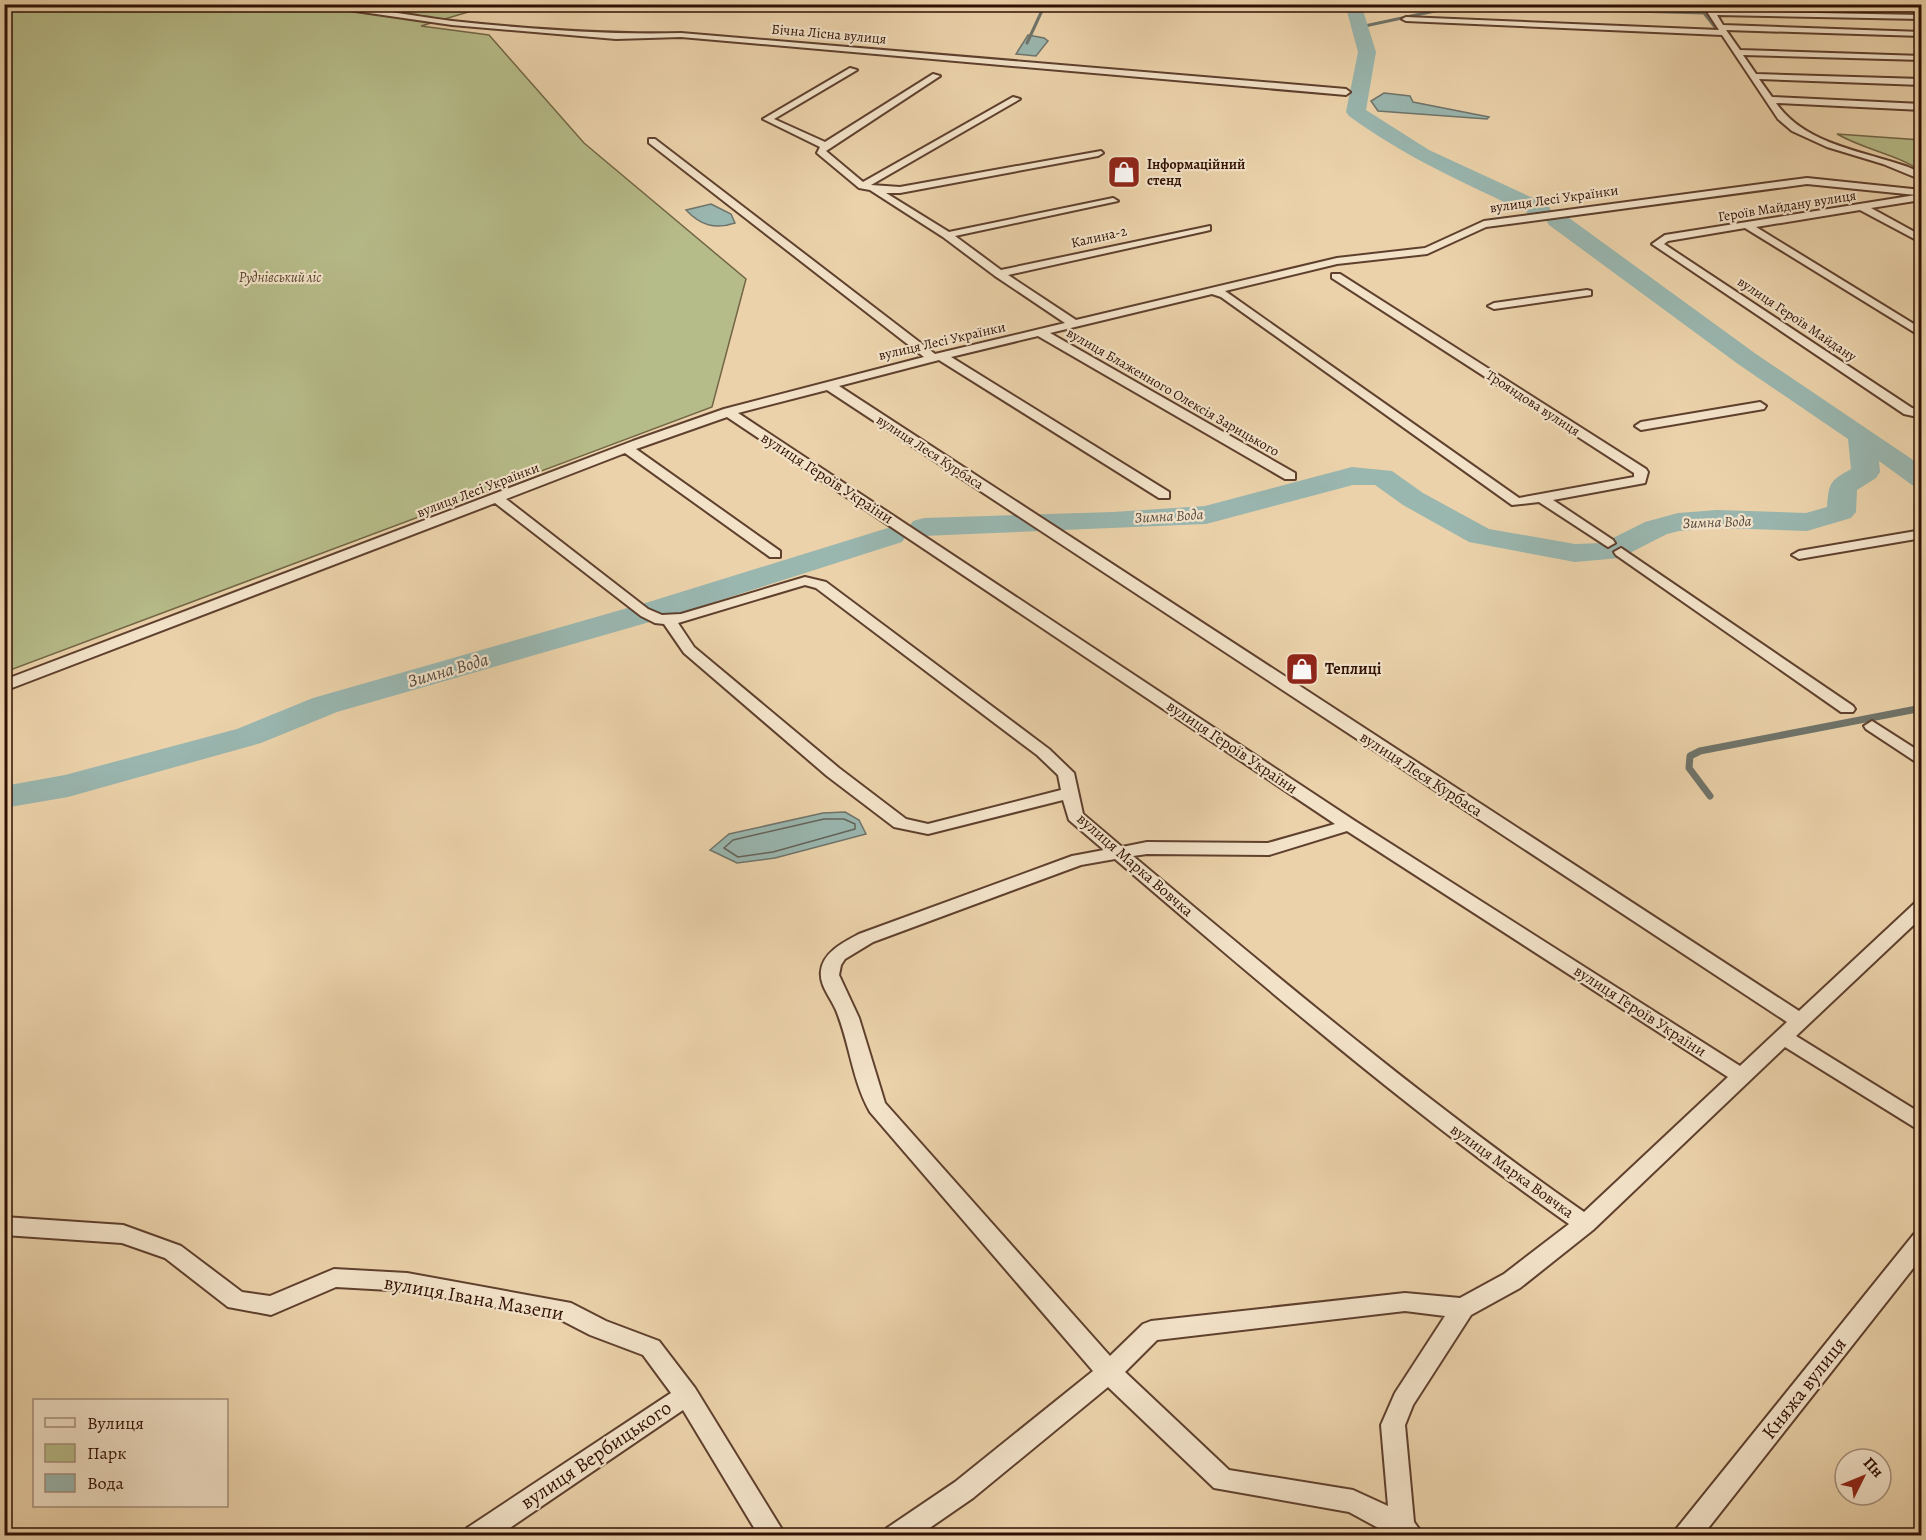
<svg xmlns="http://www.w3.org/2000/svg" width="1926" height="1540" viewBox="0 0 1926 1540" font-family="Alegreya,serif">
	<rect width="100%" height="100%" fill="#ebd2aa"/>
	<filter id="stains"><feTurbulence type="fractalNoise" baseFrequency=".00333" numOctaves="4"/><feColorMatrix values="0 0 0 0 .2 0 0 0 0 .09 0 0 0 0 .02 0 0 0 .5 -.17"/></filter>
	<radialGradient id="worn" r=".72"><stop offset=".6" stop-color="#630" stop-opacity="0"/><stop offset="1" stop-color="#630" stop-opacity=".3"/></radialGradient>
	<path fill="#b6bc89" stroke="#736646" stroke-width="1.5" d="M5 5H483L482 8 421 26 489 35 584 143 746 279 712 407 5 672Z
		M1837 134 1921 140V171C1896 154 1865 150 1837 134Z"/>
	<path fill="#99b6af" stroke="#6f746b" stroke-width="1.5" d="M1028 35 1044 38 1048 41 1036 56 1016 54Z
		M1384 93 1410 96 1413 102 1489 117 1487 119 1378 111 1371 101Z
		M711 204 731 214 735 223C715 230 700 225 686 210Z
		M845 812 859 820 866 834 775 858 737 863 710 850 729 834 823 813Z"/>
	<g fill="none" stroke-linecap="round" stroke-linejoin="round">
		<path stroke="#64635a" stroke-width="1.5" d="M824 819H844L855 824V829L773 852 738 857 724 848 733 840Z"/>
		<path stroke="#6f746b" stroke-width="3" d="M1456 6 1704 13 1718 31
			M1360 27 1458 6
			M1027 43 1045 4"/>
		<path stroke="#6f746b" stroke-width="7" d="M1710 796 1689 768 1690 756 1700 751 1922 708"/>
		<path fill="#99b6af" fill-rule="evenodd" d="M1345 4H1361L1376 52 1366 110 1429 150 1548 205 1551 210 1548 215H1532C1469 185 1406 158 1349 116L1346 112 1358 52Z
			M1557 213 1565 215 1756 354 1922 466V487L1912 485 1879 461 1880 472 1876 478 1857 490 1856 512 1851 518 1807 531 1717 528 1679 531 1667 534 1620 558 1575 562 1469 542 1403 505 1375 485H1353L1206 524 924 536 913 533 909 527 913 521 924 518 1113 512 1205 506 1352 467 1392 471 1423 493 1489 529 1575 544 1603 543 1645 522 1678 513 1717 510 1806 513 1827 507C1829 482 1830 481 1851 469L1848 439 1738 364 1549 225 1546 220 1549 215Z
			M891 527 902 530 906 536 902 542 674 615 337 712 261 743 68 797 4 808V786L65 775 237 729 313 698 652 601Z"/>
		<defs>
			<path id="minor" d="M307 4C355 4 404 15 452 21 528 29 605 35 681 33L1346 89 1350 92 1346 95 681 37 616 39 452 25Z
				M1702 4H1709L1713 11 1922 15V19L1717 15 1723 25 1922 32V36L1726 30 1740 50 1922 56V60L1743 55 1756 74 1922 79V85L1759 79 1772 97 1922 104V110L1776 103C1805 145 1863 151 1908 167L1922 173V180L1883 164 1827 147 1792 131 1778 119 1722 35 1406 21 1402 19 1406 17 1719 30Z
				M850 68 857 70 774 119 825 142 933 74 940 76 826 151 863 182 1013 97 1020 99 871 185 900 187 1101 151 1103 153 1098 156 900 193H886L949 232 1113 198 1118 201 955 236 1001 270 1210 226V230L1206 231 1008 275 1076 320 1337 258 1425 248 1484 221 1807 178 1922 190 1921 200 1871 208 1922 236V243L1860 210 1756 227 1922 329V337L1745 228 1668 241 1664 244 1912 408 1922 410V418L1904 414 1652 244 1665 235 1916 195 1807 184 1486 227 1427 254 1337 264 1225 291 1519 498 1634 477V473L1332 278V274H1340L1646 469 1648 472 1645 483 1553 500 1613 540 1615 543 1608 547 1539 502 1512 505 1221 297 1212 294 1050 333 1295 473V479H1285L1038 336 951 357 1169 492V498H1159L939 360 839 386 1799 1011 1916 902 1922 900V917L1796 1036 1922 1114V1132L1785 1047 1593 1230 1520 1288 1471 1315 1413 1405 1405 1425 1414 1522 1424 1536H1393L1349 1512 1214 1488 1108 1387 973 1498 918 1536H883L887 1528 955 1482 1093 1371 870 1112C852 1080 850 1044 836 1010 831 998 819 985 821 971 823 952 844 942 859 934L1072 856 1104 850 1069 820 1063 800 928 834 894 827 827 776 684 653 664 624 655 623 641 616 495 503 4 691V680L633 441 724 409 924 357 649 143V139H655L935 354 1065 323 995 276 943 237 870 190 859 188 817 153 820 147 763 119ZM827 390 1787 1022 1740 1066 1355 821 738 413ZM727 417 1335 824 1268 843 1147 842 1122 847 1083 814 1074 773 1049 749 826 582 805 577 681 614 662 615 648 609 506 499 625 453 770 557H780V551L636 449ZM805 585 816 588 1037 755 1058 775 1061 790 928 824 906 819 839 768 694 647 678 623ZM1347 831 1728 1077 1584 1212C1426 1102 1280 979 1133 856L1147 854 1269 855ZM1115 859C1263 986 1410 1112 1569 1224L1504 1274 1460 1298 1405 1293 1151 1321 1143 1324 1110 1356 885 1103 859 1018 839 975 841 965 845 959 873 942 1081 865ZM1405 1311 1445 1316 1395 1393 1381 1425 1388 1506 1353 1490 1229 1470 1125 1372 1157 1340Z
				M1587 290 1591 291V295L1494 309 1488 306 1494 303Z
				M1760 402 1766 406 1764 409 1641 430 1635 426 1641 422Z
				M1922 530V538L1799 559 1792 555 1799 551Z
				M1621 548 1853 706 1855 709 1853 712H1841L1616 555 1614 552Z
				M1872 721 1922 753V766L1866 729 1864 726Z
				M4 1217 123 1225 181 1246 242 1292 270 1296 334 1269 407 1273 571 1303 606 1321 659 1341 695 1388 786 1536H759L683 1410 498 1536H463L467 1528 671 1393 643 1355 590 1335 559 1319 407 1291 336 1287 271 1315 228 1307 165 1258 122 1243 4 1235Z
				M1922 1231V1257L1702 1536H1673L1677 1528 1914 1234Z"/>
		</defs>
		<use href="#minor" stroke="#5f402e" stroke-width="4"/>
		<use href="#minor" fill="#f2e2c8" fill-rule="evenodd"/>
	</g>
	<defs>
		<symbol id="shop-square" viewBox="-11 -11 22 22"><rect x="-9" y="-9" width="18" height="18" rx="4" fill="#8f2418" stroke="#f2e2c8"/><path d="M-5-2.5h2.3a2.7 3.5 0 0 1 5.4 0H5L5.5 6h-11ZM-1.5-2.5h3a1.5 2.3 0 0 0-3 0Z" fill="#fff"/></symbol>
	</defs>
	<g fill-rule="evenodd">
		<use href="#shop-square" x="1105" y="153" width="38" height="38"/>
		<use href="#shop-square" x="1283" y="650" width="38" height="38"/>
	</g>
	<g text-anchor="middle" dominant-baseline="central" stroke-width="4.5" stroke-linejoin="round" paint-order="stroke">
		<g font-size="14" fill="#301004" stroke="#f2e2c8">
			<text transform="translate(829 34) rotate(5)">Бічна Лісна вулиця</text>
			<text transform="translate(1554 199) rotate(-8)">вулиця Лесі Українки</text>
			<text transform="translate(1787 206) rotate(-9)">Героїв Майдану вулиця</text>
			<text transform="translate(1099 237) rotate(-13)">Калина-2</text>
			<text transform="translate(1797 319) rotate(34)">вулиця Героїв Майдану</text>
			<text transform="translate(942 341) rotate(-13)">вулиця Лесі Українки</text>
			<text transform="translate(1173 392) rotate(30)">вулиця Блаженного Олексія Зарицького</text>
			<text transform="translate(1533 403) rotate(33)">Трояндова вулиця</text>
			<text transform="translate(930 452) rotate(33)">вулиця Леся Курбаса</text>
			<text transform="translate(478 490) rotate(-21)">вулиця Лесі Українки</text>
		</g>
		<g font-size="14" font-weight="bold" fill="#301004" stroke="#f2e2c8" text-anchor="start">
			<text x="1147" y="164">Інформаційний<tspan x="1147" dy="16">стенд</tspan></text>
		</g>
		<g font-size="14" font-style="italic" fill="#58442c" stroke="#f2e2c8">
			<text x="280" y="277">Руднівський ліс</text>
		</g>
		<g font-size="15" font-style="italic" fill="#554a40" stroke="#f2e2c8">
			<text transform="translate(1169 516) rotate(-3)">Зимна Вода</text>
			<text transform="translate(1717 522) rotate(-2)">Зимна Вода</text>
		</g>
		<g font-size="16" fill="#301004" stroke="#f2e2c8">
			<text transform="translate(827 478) rotate(33)">вулиця Героїв України</text>
			<text transform="translate(1232 747) rotate(34)">вулиця Героїв України</text>
			<text transform="translate(1421 774) rotate(33)">вулиця Леся Курбаса</text>
			<text transform="translate(1135 865) rotate(41)">вулиця Марка Вовчка</text>
			<text transform="translate(1640 1011) rotate(33)">вулиця Героїв України</text>
			<text transform="translate(1512 1171) rotate(36)">вулиця Марка Вовчка</text>
		</g>
		<g font-size="16" font-weight="bold" fill="#301004" stroke="#f2e2c8" text-anchor="start">
			<text x="1325" y="669">Теплиці</text>
		</g>
		<g font-size="18" font-style="italic" fill="#554a40" stroke="#f2e2c8">
			<text transform="translate(448 670) rotate(-16)">Зимна Вода</text>
		</g>
		<g font-size="20" fill="#301004" stroke="#f2e2c8">
			<text transform="translate(474 1298) rotate(10)">вулиця Івана Мазепи</text>
			<text transform="translate(1804 1388) rotate(-52)">Княжа вулиця</text>
			<text transform="translate(596 1455) rotate(-34)">вулиця Вербицького</text>
		</g>
	</g>
	<rect width="1926" height="1540" fill="none" stroke="#ebd2aa" stroke-width="24"/>
	<rect x="6" y="6" width="1914" height="1528" fill="none" stroke="#301004" stroke-width="3"/>
	<rect x="12" y="12" width="1902" height="1516" fill="none" stroke="#301004" stroke-width="1.5"/>
	<rect x="33" y="1399" width="195" height="108" fill="#f2e2c8" stroke="#a48e7a" stroke-width="1.5"/>
	<rect x="45" y="1418" width="30" height="9" fill="#f2e2c8" stroke="#a48e7a" stroke-width="1.5"/>
	<text x="87" y="1429" font-size="18" fill="#301004">Вулиця</text>
	<rect x="45" y="1444" width="30" height="18" fill="#b6bc89" stroke="#a48e7a" stroke-width="1.5"/>
	<text x="87" y="1459" font-size="18" fill="#301004">Парк</text>
	<rect x="45" y="1474" width="30" height="18" fill="#99b6af" stroke="#a48e7a" stroke-width="1.5"/>
	<text x="87" y="1489" font-size="18" fill="#301004">Вода</text>
	<g transform="translate(1863 1477) rotate(47)"><circle r="28" fill="#f2e2c8" stroke="#a48e7a" stroke-width="1.5"/>
	<path d="M0-4.5L10 22L0 15L-10 22Z" fill="#8f2418"/>
	<text y="-9" font-size="16" font-weight="bold" text-anchor="middle" fill="#301004">Пн</text>
	</g>
	<rect width="100%" height="100%" filter="url(#stains)"/>
	<rect width="100%" height="100%" fill="url(#worn)"/>
</svg>
